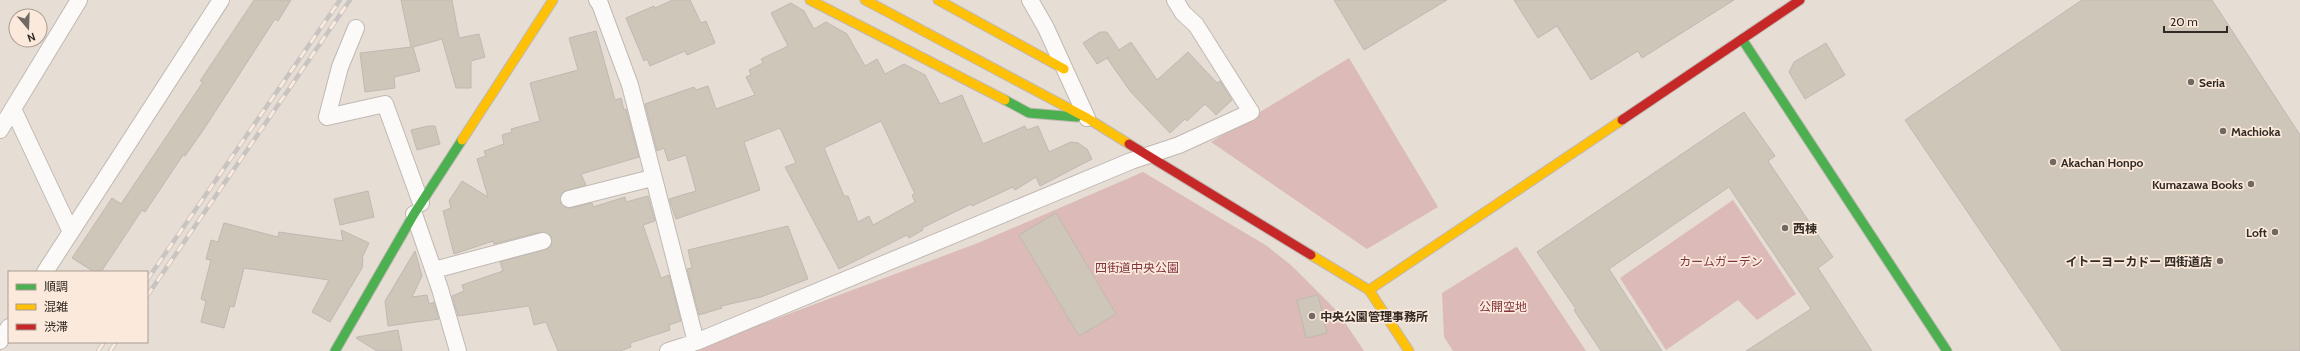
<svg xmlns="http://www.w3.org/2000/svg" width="2300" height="351" viewBox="0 0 2300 351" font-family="Cabin,'Noto Sans JP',sans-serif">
	<rect width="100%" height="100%" fill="#e6ddd5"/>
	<path fill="#dbbab8" d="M1349 58 1438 207 1367 249 1211 142Z
		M1143 172 1267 246 1292 266 1338 312 1364 351H690L978 243Z
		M1733 200 1796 294 1757 320 1738 300 1666 350 1620 278Z
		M1516 247H1517L1586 351H1453L1444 337 1442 293Z"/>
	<path fill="#cec6b8" stroke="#bfb9b2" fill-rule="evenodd" d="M254 0H291L278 21 275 19 204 129 185 156 183 155 145 212 142 210 101 272H94L72 258 112 198 121 204 203 82 200 81Z
		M401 0H452L459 38 479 34 485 57 471 61V88H456L442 39 413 47 420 71 394 77 395 88 365 92 360 53 411 47Z
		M673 0H690L701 23 706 21 715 43 687 55 685 51 650 66 647 59 644 61 626 18 654 6 655 8Z
		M1334 0H1447L1364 50Z
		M1514 0H1734L1642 58 1638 51 1591 80 1557 26 1538 38Z
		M2082 0H2212L2300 135V351H2062L1905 120Z
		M791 3 804 11 814 29 826 22 847 34 865 66 877 59 885 74 904 64 925 75 940 104 962 95 983 144 1025 126 1027 130 1038 126 1049 152 1071 142 1078 143 1087 149 1092 159 1040 186 1036 177 1015 190 1013 187 972 206 971 204 922 228 923 230 909 238 907 235 839 269 785 167 796 163 780 128 744 142 760 190 676 219 669 199 696 191 686 155 668 161 664 148 657 151 645 104 694 87 696 90 708 86 716 109 755 95 746 77 751 75 749 70 763 63 761 59 788 46 771 13ZM881 121 915 194 912 195 915 202 873 225 869 216 858 222 848 196H844L824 148Z
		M596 31 615 100 621 98 624 110 626 109 639 157 581 174 586 185 563 192 560 202 566 208H571L592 203 593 207 625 197 626 202 648 196 655 221 643 225 661 278 669 275 681 321 669 325 670 330 630 343 631 347 620 351H558L546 322 534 325 529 306 458 316 452 296 464 291 462 285 503 271 500 262 549 248 552 243 550 235 541 232 494 244 493 241 454 254 443 211 451 208 449 201 462 181 488 197 477 159 486 156 484 151 504 144 502 135 512 132 511 129 540 121 530 83 578 70 569 38Z
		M1100 32H1107L1119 50 1131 42 1157 80 1188 52 1217 83 1220 81 1232 100 1216 115 1205 104 1187 121 1185 119 1170 133 1130 91 1107 58 1109 57 1097 64 1083 43Z
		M1826 43 1845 75 1805 99 1789 72 1794 62Z
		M1744 112 1775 156 1768 161 1833 257 1818 268 1872 351H1746L1811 309 1729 187 1609 269 1662 351H1601L1574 310 1576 309 1537 252Z
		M428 126H435L440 144 417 150 411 130Z
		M368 191 374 217 340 225 334 199Z
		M1056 213 1116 314 1079 336 1019 235Z
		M224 223 278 237 279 232 343 241 341 230 369 243 362 258 363 259 362 268 330 322 312 312 329 280 244 268 234 307 230 306 224 328 201 322 206 301 201 299 211 260 206 259 211 240 218 242Z
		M788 226 808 279 761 297 721 306 722 308 699 315 687 269 692 268 688 250Z
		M415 251 422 276 412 297 427 295 429 304 434 302 439 319 388 326 385 301Z
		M1318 295 1327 333 1306 338 1297 300Z
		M398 330 402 351H377L356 338 357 337Z"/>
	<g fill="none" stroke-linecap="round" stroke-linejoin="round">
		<defs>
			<path id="street" d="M597 0 600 4 630 85 696 342
				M1030 0 1046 28 1087 118
				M356 28 340 67 327 117 385 104 421 203
				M13 109 71 232
				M0 130 79 0
				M569 199 652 178
				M414 214 440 289 458 351
				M434 270 543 241
				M45 272 221 0
				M0 341 9 327
				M668 351 696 342 1131 161 1179 145 1251 112 1196 25 1183 13 1175 0"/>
			<path id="fast" d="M1742 39 1947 351
				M1005 100 1029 113 1077 117
				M335 351 414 214 462 140"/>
			<path id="slow" d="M810 0 1005 100
				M865 0 1087 118 1129 144
				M938 0 1064 69
				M462 140 553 0
				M1311 255 1369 290 1409 351
				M1369 290 1622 120"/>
			<path id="jam" d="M1622 120 1800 0
				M1129 144 1311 255"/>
		</defs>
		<use href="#street" stroke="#c0b9b2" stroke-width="18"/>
		<use href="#fast" stroke="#c0b9b2" stroke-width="11"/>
		<use href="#slow" stroke="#c0b9b2" stroke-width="11"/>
		<use href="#jam" stroke="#c0b9b2" stroke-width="11"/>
		<use href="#street" stroke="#fbfaf9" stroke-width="16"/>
		<use href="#fast" stroke="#4caf50" stroke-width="9"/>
		<use href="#slow" stroke="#ffc107" stroke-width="9"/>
		<use href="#jam" stroke="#c62828" stroke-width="9"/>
		<defs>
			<path id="rail" d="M147 280 340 0
				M147 296 350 0
				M98 351 104 342
				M110 351 116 342"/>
		</defs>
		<use href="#rail" stroke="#c7c4c1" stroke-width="4.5"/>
		<use href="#rail" stroke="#fbe9db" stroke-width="3" stroke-dasharray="9" stroke-linecap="butt"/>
	</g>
	<g fill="#706963" stroke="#fbe9db" stroke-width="1.5">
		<circle cx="2191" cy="82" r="4"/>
		<circle cx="2223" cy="131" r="4"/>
		<circle cx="2053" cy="162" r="4"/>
		<circle cx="2251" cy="184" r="4"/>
		<circle cx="1785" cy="228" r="4"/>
		<circle cx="2275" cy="232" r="4"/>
		<circle cx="2220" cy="261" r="4"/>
		<circle cx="1312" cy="316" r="4"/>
	</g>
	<g text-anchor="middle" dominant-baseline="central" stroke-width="3.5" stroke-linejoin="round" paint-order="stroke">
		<g font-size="12" font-weight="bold" fill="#312a25" stroke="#fbe9db" text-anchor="start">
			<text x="2199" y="82">Seria</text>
			<text x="2231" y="131">Machioka</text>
			<text x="2061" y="162">Akachan Honpo</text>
			<text x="2243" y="184" text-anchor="end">Kumazawa Books</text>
			<text x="1793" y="228">西棟</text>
			<text x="2267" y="232" text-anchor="end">Loft</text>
			<text x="2212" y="261" text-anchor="end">イトーヨーカドー 四街道店</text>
			<text x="1320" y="316">中央公園管理事務所</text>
		</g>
		<g font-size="12" fill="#803642" stroke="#fbe9db">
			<text x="1721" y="261">カームガーデン</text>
			<text x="1137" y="267">四街道中央公園</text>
			<text x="1503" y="306">公開空地</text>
		</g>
	</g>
	<rect x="8" y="271" width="140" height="72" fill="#fbe9db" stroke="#aa9d92"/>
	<rect x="16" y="284" width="20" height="6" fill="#4caf50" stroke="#aa9d92"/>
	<text x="44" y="291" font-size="12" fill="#312a25">順調</text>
	<rect x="16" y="304" width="20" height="6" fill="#ffc107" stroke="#aa9d92"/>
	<text x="44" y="311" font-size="12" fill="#312a25">混雑</text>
	<rect x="16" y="324" width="20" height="6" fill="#c62828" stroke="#aa9d92"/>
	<text x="44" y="331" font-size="12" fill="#312a25">渋滞</text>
	<g transform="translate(28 28) rotate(161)"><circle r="19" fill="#fbe9db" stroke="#aa9d92"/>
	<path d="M0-3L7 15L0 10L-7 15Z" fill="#706963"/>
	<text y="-6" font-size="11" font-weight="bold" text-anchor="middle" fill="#312a25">N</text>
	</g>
	<path d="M2164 26v6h63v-6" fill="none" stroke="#312a25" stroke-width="2"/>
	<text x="2170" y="26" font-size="12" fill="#312a25" stroke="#fbe9db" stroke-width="3" paint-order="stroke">20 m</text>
</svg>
